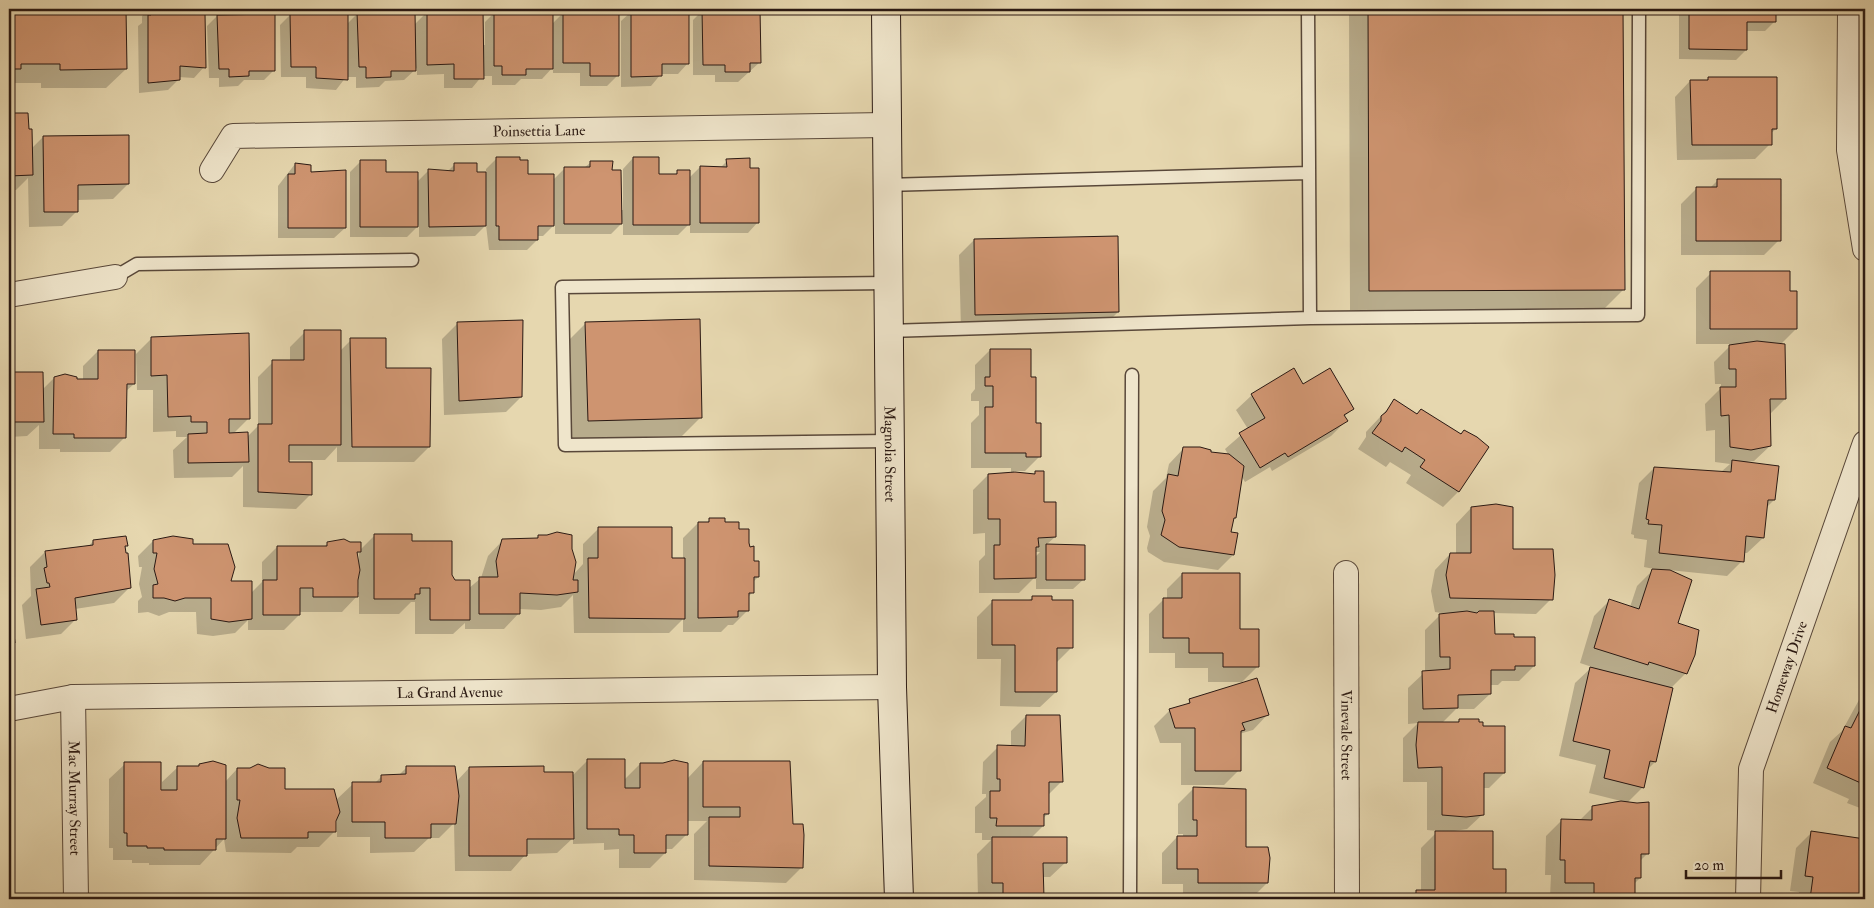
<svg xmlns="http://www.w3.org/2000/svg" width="1874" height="908" viewBox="0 0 1874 908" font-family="'IM FELL Double Pica',serif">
	<rect width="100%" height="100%" fill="#e6d7af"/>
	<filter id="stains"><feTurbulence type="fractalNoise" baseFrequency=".004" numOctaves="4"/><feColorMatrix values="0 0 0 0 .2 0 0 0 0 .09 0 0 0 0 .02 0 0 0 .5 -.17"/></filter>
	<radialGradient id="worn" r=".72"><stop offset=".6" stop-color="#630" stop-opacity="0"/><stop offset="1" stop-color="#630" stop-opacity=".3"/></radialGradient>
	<path fill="#0003" fill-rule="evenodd" d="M9 9H125L126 69 106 88H41V83H9Z
		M149 9H189L204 67 194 78 178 77V80L168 90 139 93 138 26 142 23V16Z
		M719 9H759L760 62 738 82H715V75H693V20L703 10Z
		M1349 9H1622L1624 289 1604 309 1350 310Z
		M1679 9H1775V21L1765 31H1746V50L1736 60 1679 59Z
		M632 11 688 63 678 74H661L651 86 621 87V21Z
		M427 12 482 45H485V22L495 12 552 24 564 12 617 76 607 86H580V73H553V67L542 79H521L515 85H492V76H482L472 88H444V74L417 75V68L404 80 385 81 379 87 356 88V77H346L336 90 306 88V77H281L280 25 290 15 346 25 358 13 414 25Z
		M217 16 274 70 264 80H244L238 86 219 87V78H209L207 26Z
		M1708 79 1776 129 1770 134V144L1755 159 1677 160 1675 97 1690 81H1706Z
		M9 114H27L31 149 43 137 128 184 113 199 77 200V211L62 226 29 227 28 178 16 190H9Z
		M497 158 527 175 553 180 565 168H584L590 163 611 172 621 210H623V169L633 158 658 175H674L678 172 689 178 700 167 720 168 727 161 749 170 758 222 748 233H690V223L678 235H623V222L611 234H555V224L543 236H537V240L527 250H489L486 225 475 236 419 237V225L407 237H350V172L360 162 385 173 417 182 429 170 447 172 455 164 476 173H486V169Z
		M295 164 345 228 334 238H278V186Z
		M1717 181 1779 240 1764 255H1681V204L1696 189H1709Z
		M974 240 1118 312 1103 327 961 329 959 255Z
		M1711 273 1789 293 1796 329 1780 345 1785 399 1770 414V446L1754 461 1746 462 1774 500 1766 508 1763 538 1747 553H1743L1742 561 1727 576 1669 570 1686 673 1670 689 1655 762 1647 770 1643 787 1627 803 1648 853 1640 861V878L1634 884V899L1550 897 1551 875H1545L1546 836 1561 821H1579L1593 807 1625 802 1589 793 1596 765 1559 756 1575 683 1592 667 1580 663 1594 616 1609 601 1630 607 1637 586 1654 569 1644 567 1647 540 1634 538V535L1631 534 1639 483 1654 468 1721 472 1730 464 1715 462V430L1706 431 1705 404 1721 388V384H1715L1714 362 1732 344H1696V288Z
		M586 323 701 417 682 436 569 439 566 343Z
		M457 324 521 397 506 412 444 415 442 339Z
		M305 332 340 351 351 340 384 370 429 447 414 462H337V447L325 460H288V464L311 494 296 509 243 507V466L232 477 174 478 173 450 187 437H176V431L153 432V390H137L136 354 152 338 249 418 233 434 247 437 258 426V377L273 362H290V347Z
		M990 350 1030 379 1040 456 1025 471H1014V473L1033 475 1035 473 1042 503 1055 537 1046 545 1084 579 1073 589H1036V576L1019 593H979V561L985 555V533L973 534V490L988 475 1011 473V468H971V423L979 415V401H971V394L975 389V365ZM1034 552H1040L1034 558Z
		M98 351 134 384 125 392V437L110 452H60V449H39V425L27 436 9 437V372L42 373V390L54 378 83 380V366Z
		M1303 385 1353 408 1344 417 1346 421 1331 436 1272 471 1270 467 1245 482 1241 475 1235 518 1232 521 1230 533 1233 555 1218 570 1164 562 1148 552 1147 548 1150 536 1147 527 1153 491 1166 478 1169 464 1184 448 1229 456 1225 449 1248 429 1236 410 1252 395Z
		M1395 401 1416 415 1488 447 1458 492 1443 507 1406 483 1411 475 1390 462 1386 467 1358 449 1366 437V432Z
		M1471 508 1511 550 1551 599 1536 614 1493 613 1494 635 1513 638 1534 666 1519 681H1502L1498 685H1490V694L1474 709H1456L1442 723H1457L1459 720 1482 727 1504 773 1489 788H1483V814L1467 829 1454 831 1492 870 1502 898 1408 899 1417 891H1421V848L1438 831 1427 830V782H1403V738L1418 723 1408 724V688L1425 672V630L1440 615 1448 614 1435 612 1431 591 1435 570 1450 554H1456V524Z
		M710 520 738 530 747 543 758 577 752 583V593L748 597V610L733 625H728L721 632H683V619L669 633H574L573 595 561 607 541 610 519 609V613L504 629H465V623L453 634H415V602H411L399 614H359V594L342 612H299V615L284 630H248V620L235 633 213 636 197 634 196 612H169L159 616 148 612 138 613V601L142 597 139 584 142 567H139L138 556 153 541 192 545 230 582 250 594 262 582V562L277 547H324L328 543 360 550 375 535 411 542 455 581 468 589 481 578 488 556 503 540H535L538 536 573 575 583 564V544L598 529 671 559H683V538L698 523H706ZM359 552V563H358L357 555ZM358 573 359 592H357Z
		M93 541 126 545 124 548 129 588 114 603 75 609 76 619 61 634 26 639 22 605 31 596 30 567 45 552 88 547Z
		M1182 574 1238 630 1257 667 1242 682H1208V668H1175V653H1149V614L1164 599H1167V589Z
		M1032 598 1072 647 1057 662 1056 692 1040 707 1000 706 1001 659H977V617L993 601H1028Z
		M9 602 14 642 9 648Z
		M1865 689V803L1860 808 1847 803 1849 799 1813 783 1830 742 1842 731Z
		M1190 701 1268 714 1253 730 1239 734V770L1224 785H1181V743H1160L1154 726 1169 711 1185 706Z
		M1026 716 1061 782 1048 795V814L1043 818V826L1031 838 1066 862 1050 877H1042V899H1054H988L978 898 977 854 991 840H982V833H975V807L986 797V794H982L983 762 998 747H1011V731Z
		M588 760 624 780 640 764 687 779 703 762 792 825 802 867 786 883 694 880V834L707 821H687V834L672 849H665V853L650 868H619V849L604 850V843L573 844V838L557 853 526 854 511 871H455L454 823 439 838H429L414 852 370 853V837H337V814L334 821V832L319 847H297L291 853 226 852 224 839 200 865H149V863H132V860H113V848H109V779L125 764 159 792H162V782L178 767H197L200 765 225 782 237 769 284 790 336 800 353 784H374L382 776H398L406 768 456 782 469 768 572 776Z
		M1194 788 1245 848 1267 883 1251 899H1267H1190L1192 898H1183V884H1162V853L1177 837H1183V834H1178V804Z
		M1811 833 1865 840V899H1798L1799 892 1790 891 1796 848Z"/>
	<path fill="#ce9470" stroke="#2a1913" d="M9 9H126L127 69 60 70V64H21V69H9Z
		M151 9H190V14H205L206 68 180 66V80L148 83V15H151Z
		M631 9H689V64H662V76L631 77Z
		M702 9H760L761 63H750V72H725V65H703Z
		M1368 9H1623L1625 290 1369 291Z
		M1689 9H1776V22H1747V50L1689 49Z
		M483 10 484 79H454V64L427 65V11Z
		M494 10H553V69H526V75H502V66H494Z
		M563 11H619V76H590V63H563Z
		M357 12H415L416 71H391V77L366 78V67H359Z
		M275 14V71H249V76L229 77V69H219L217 15Z
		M290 14H348V80L316 78V67H291Z
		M1708 77H1777V129H1772V145H1692L1690 80H1708Z
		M9 113H28L29 129H32L33 175 9 176Z
		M129 135V184L78 185V212H44L43 136Z
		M496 157H520V160H528V174H554V226H538V240H499V226H496Z
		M633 157H659V174H677V170H690V225H633Z
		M750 158V168H759V223H700V166L727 167 726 159Z
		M360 160H386V172H418V227H360Z
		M590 161H613L612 170H621L622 224H564V167H590Z
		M295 163 311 165V172L346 170V228H288V174H295Z
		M454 163H477V172H486V226L429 227 428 169 454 171Z
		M1717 179H1781V241H1696V187H1717Z
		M1118 236 1119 312 975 315 974 239Z
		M1710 271H1790V291H1797V329H1710Z
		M700 319 702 418 588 421 585 322Z
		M523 320 522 397 459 401 457 322Z
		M304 330H341V445H289V462H312V495L258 492V424H272V360H304Z
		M249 333 250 419H229V433L248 432 249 462 188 463V434L207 433V422H191V416L168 417 167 375 151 376V337Z
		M350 338H386V368H431L430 447H352Z
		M1757 341 1785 344 1786 399H1770L1771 446 1751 450 1730 447 1729 415 1721 416 1720 387H1736V369H1729V345Z
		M990 349H1031V377H1036V423H1041V457H1026V453H985V407H993V386H985V377H990Z
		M98 350H135V384H127L126 438H74V434H53L54 377 65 374 77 377V379H98Z
		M1294 368 1303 384 1330 368 1354 409 1344 415 1348 421 1288 457 1285 453 1260 468 1239 433 1265 418 1251 394Z
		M9 372H43L44 422H9Z
		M1394 399 1417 414 1421 409 1461 434 1464 430 1477 437 1489 447 1459 492 1420 467 1425 460 1405 447 1402 452 1372 433 1381 421V416L1386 412Z
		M1183 447H1200L1211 450V452L1229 454 1244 466 1236 518H1234L1231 532 1238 533 1234 555 1179 547 1161 535 1165 520 1162 511 1168 474 1178 476Z
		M1732 460 1779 466 1775 500H1768L1764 538 1746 536 1744 562 1659 553 1662 525 1648 524 1649 520 1646 519 1654 467 1731 472Z
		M1035 471H1044V502H1056V537L1038 538 1039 547H1036V578L994 579V545H1000V519H988V474L1015 472 1035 474Z
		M1496 504 1513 507V549H1553L1555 575 1553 600 1450 598 1446 575 1450 553H1471V507Z
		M709 518H725V522H739V529H749V543L750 547 754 546V561H759V577H754V593H749V611H738V617L698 618V522H709Z
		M598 527H672V558H685V619L589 618 588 558H598Z
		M557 532 572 535V549L576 562 573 580H578V592L557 595 520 593V614H479V577H498L496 561 502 539 538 538V535H547Z
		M374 534H412V541H452V575L455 580H470V620H430V588H420V594H415V599H374Z
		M126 536 128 546H125L126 553H128L131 588 75 598 77 620 41 625 36 589 50 587 49 583H47L44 568 47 567 45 551 93 545V540Z
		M173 536 193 539V544H228L235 567 231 581H252V619L229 622 211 619V598H185L175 601 164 598H153V585L158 584 154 569 157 553H153V540Z
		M344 539 350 542H361V552H357L360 570 358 580V597H313V588H300V615H263V580H277V546H327V542Z
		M1046 544 1085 545V580H1046Z
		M1652 569 1670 570 1692 580 1678 623 1699 630 1695 655 1687 674 1649 662 1648 665 1594 648 1609 599 1639 609Z
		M1182 573H1240V629H1259V667H1223V653H1189V638H1163V598H1182Z
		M10 586 12 598H10L15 643 9 644V587Z
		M1032 596H1052V600H1073V648H1057V692H1015V645H992V600H1032Z
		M1467 611 1477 613 1479 611H1494L1495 634H1514V637H1535V666H1515V670H1491V694L1458 695V708L1423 709 1422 671 1450 669V657H1440L1439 614Z
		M1590 667 1673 688 1656 762 1650 761 1644 788 1604 778 1610 750 1573 741Z
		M1257 678 1269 715 1242 723 1245 730 1241 731V771H1195V728H1175L1169 709 1190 703 1189 699Z
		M1865 700V789L1862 788 1863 784 1827 768 1845 726 1851 728Z
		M1026 715H1060L1063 782H1049V814H1044V826H996L997 818H990V791H1000V779H997V745L1025 746Z
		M1459 719H1479V722H1483V726H1505V773H1484V815L1466 817 1442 815V767L1418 768 1416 745 1418 722H1459Z
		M587 759H625V788H640V763H663L674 760 688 763V835H666V853H634V835H619V829H587Z
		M213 761 226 765V839H216V850H164V848H147V846H127V833H124V762H161V790H177V766H199V764Z
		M703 761H790L793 824H803L804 835 803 868 709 866V817H740V807H703Z
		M258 764 269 768H285V789H334L340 812 336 821V832H308V838H241L237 818 240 800H237V768H250Z
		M406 766H455L459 796 456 824H431V838H385V822H352V782H381V775L406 774Z
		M544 766V772H573L574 839H527V856H469V767Z
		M1193 787 1246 789V847H1268L1270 858 1268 883H1198V869H1177V836H1197V820H1193Z
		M1621 801 1637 803 1649 802V854H1641V878H1635V899H1594V883H1565V860H1560L1561 819 1592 820V806Z
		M1435 831H1493V869H1506V892L1503 898 1416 899V890H1435Z
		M1811 831 1865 839V899H1810L1813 877 1805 876Z
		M992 837H1067V863H1043L1044 898 1055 899H1003V883H992Z
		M1207 895H1229V897H1268V899H1189L1202 898Z"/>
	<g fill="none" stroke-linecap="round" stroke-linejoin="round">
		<defs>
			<path id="service" d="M1308 9 1310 318
				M886 185 1309 173
				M115 277 137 264 412 260
				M888 283 562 287 565 445 889 441
				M888 331 1310 318 1638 315 1639 9
				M1130 899 1132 375"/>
			<g id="minor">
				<path d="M1850 9 1849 150 1865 249"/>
				<path id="s1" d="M212 170 233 136 885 125"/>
				<path d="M9 295 115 277"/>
				<path id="s2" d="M1346 573 1347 899"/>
				<path id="s3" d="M73 697 76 899"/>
				<path id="s4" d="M9 709 73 697 892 687"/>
				<path id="s5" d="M1748 899 1751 769 1865 443"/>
			</g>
			<g id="secondary">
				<path id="s6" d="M886 9 892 687 899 899"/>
			</g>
		</defs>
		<use href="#service" stroke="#59483a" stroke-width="15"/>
		<use href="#minor" stroke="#59483a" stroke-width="26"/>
		<use href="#secondary" stroke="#2a1913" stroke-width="30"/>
		<use href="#service" stroke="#efe5cb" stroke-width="12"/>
		<use href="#minor" stroke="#efe5cb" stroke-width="24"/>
		<use href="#secondary" stroke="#efe5cb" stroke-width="28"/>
	</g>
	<g text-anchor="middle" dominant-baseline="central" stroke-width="4.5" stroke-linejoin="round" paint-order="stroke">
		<g font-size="15" fill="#2a1913" stroke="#efe5cb">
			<text stroke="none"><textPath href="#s1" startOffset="346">Poinsettia Lane</textPath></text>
			<text stroke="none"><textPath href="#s6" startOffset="445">Magnolia Street</textPath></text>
			<text stroke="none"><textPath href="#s5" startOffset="238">Homeway Drive</textPath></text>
			<text stroke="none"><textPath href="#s4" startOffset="442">La Grand Avenue</textPath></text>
			<text stroke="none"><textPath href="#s2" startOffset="162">Vinevale Street</textPath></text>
			<text stroke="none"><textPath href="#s3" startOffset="101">Mac Murray Street</textPath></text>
		</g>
	</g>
	<rect width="1874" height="908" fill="none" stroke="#e6d7af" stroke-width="30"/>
	<rect x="10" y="10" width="1854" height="888" fill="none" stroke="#2a1913" stroke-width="2.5"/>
	<rect x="15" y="15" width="1844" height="878" fill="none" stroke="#2a1913"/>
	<path d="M1686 870v8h95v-8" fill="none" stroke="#2a1913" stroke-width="2.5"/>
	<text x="1694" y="870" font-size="15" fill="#2a1913" stroke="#efe5cb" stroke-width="4" paint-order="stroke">20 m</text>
	<rect width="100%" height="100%" filter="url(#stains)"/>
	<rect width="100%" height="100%" fill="url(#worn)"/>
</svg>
